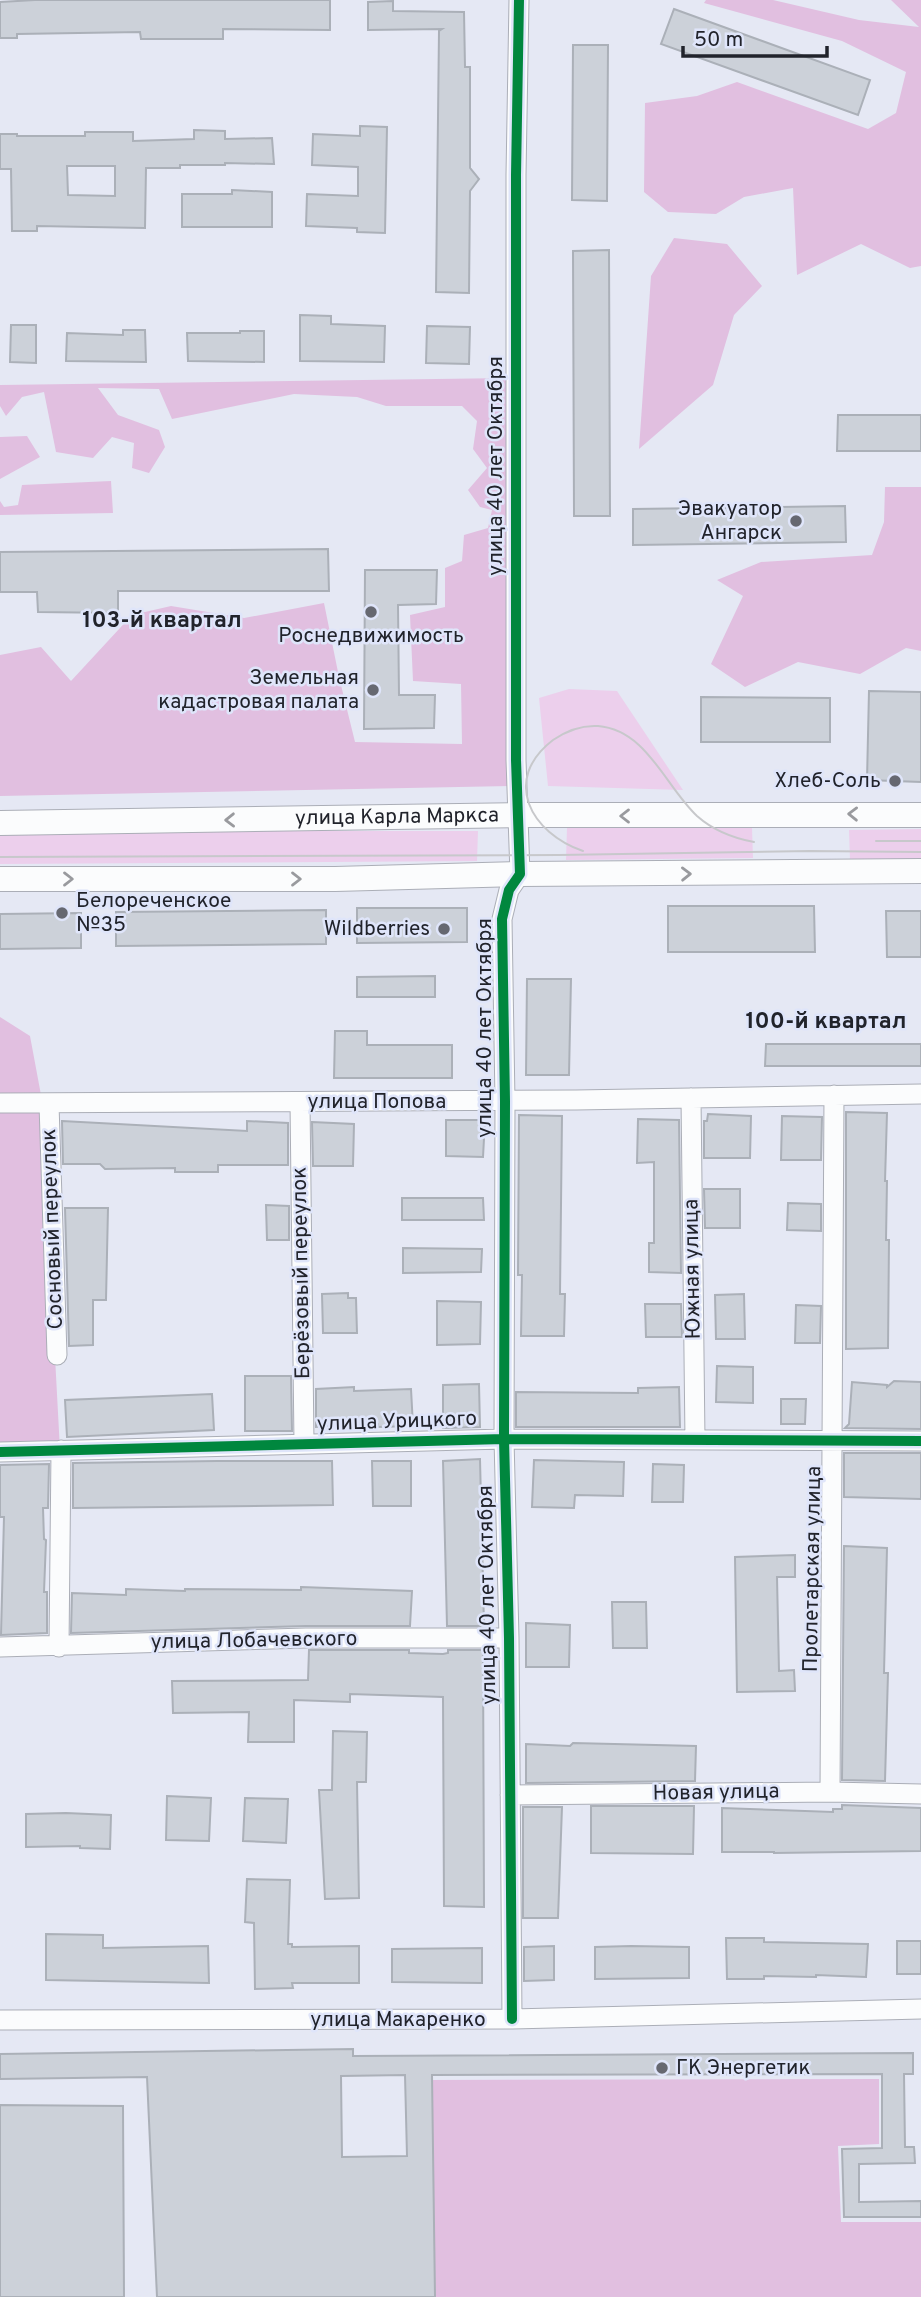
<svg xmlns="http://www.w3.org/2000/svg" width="921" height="2297" viewBox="0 0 921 2297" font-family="Overpass,sans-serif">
	<rect width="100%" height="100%" fill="#e5e8f4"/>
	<path fill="#eccfec" d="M569 689 617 691 683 790 548 786 539 698Z
		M567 828H752L753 858 566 860Z
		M921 829V859L850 860 849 830Z
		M0 831H478L477 861 0 864Z"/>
	<path fill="#e1bfe0" d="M706 0H773L859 20 919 27 891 0H921V266L910 268 861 244 797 275 793 188 744 197 716 214 668 212 644 192 645 103 697 96 737 82 868 129 896 113 906 72 842 41 704 3Z
		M674 238 727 244 762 286 734 315 713 385 639 449 651 276Z
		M509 378 510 786 0 796V655L41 647 71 681 132 615 171 606 244 618 324 603 339 677 355 742 462 744 461 684 413 681 410 615 445 607V568L462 561 464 535 488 528 492 510 480 507 468 490 487 468 473 449 477 421 462 406H386L357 397 294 394 172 419 159 389 98 388 118 415 159 430 165 447 149 473 132 468 134 443 112 437 93 458 56 452 44 392 22 397 6 416 0 406V385Z
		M27 436 40 457 0 479V437Z
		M111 481 113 513 0 515V501L4 507 18 505 22 485Z
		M885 487H921V651L906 648 860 674 798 662 745 687 711 664 743 596 717 580 761 562 872 555 884 522Z
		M0 1017 30 1036 41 1095 60 1450 0 1446Z
		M879 2079V2144L838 2146 841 2222H921V2297H432L428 2080Z"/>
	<path fill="#ccd1d9" stroke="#abb0b8" stroke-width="2" fill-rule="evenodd" d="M35 0H330V30L223 29V39H141L140 32 17 34V38H0V2Z
		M393 1V11L464 12 465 67H470V168L479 179 470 191 469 293 436 292 439 31 442 29 368 30V2Z
		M674 9 870 80 858 115 661 44Z
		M573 45H608L607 201 572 200Z
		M360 126 387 127 385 233 357 232V228L306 226 307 194 358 196V167L312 165 313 134 360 136Z
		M194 130 225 131V139L272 138 274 164 225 163V165H180V168H146L145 228 37 226V231H12L11 169H0V134H17V136H85V132H133V141L194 139ZM67 166H115V196L68 195Z
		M232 190 272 192V227H182V194H232Z
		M609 250 610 516H574L573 251Z
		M300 315 331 316V324L385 326 384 362 300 361Z
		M11 325H36V363L10 362Z
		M427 326 470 327 469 364 426 363Z
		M123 330H145L146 362 66 361 67 333 123 335Z
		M240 331H264V362L188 361 187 333H240Z
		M838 415H921V451H837Z
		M845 506 846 542 633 545V509Z
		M328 549 329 591H118V613L38 612 37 592H0V552Z
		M365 570H437L436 604 398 605 399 695H435L434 728 364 729Z
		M869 691 921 692V782L867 780Z
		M701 697 830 698V742H701Z
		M668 906H814L815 952H668Z
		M357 908H467V942L357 943Z
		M326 910V944L116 946V912Z
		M886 911H921V957H887Z
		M81 913V948L0 949V914Z
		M435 976V997H357V977Z
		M527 979H571L569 1075H526Z
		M335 1031H367V1045H452V1078H334Z
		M766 1044H921V1066H765Z
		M846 1112 887 1113 885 1181H887L886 1240H889L888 1348 846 1349Z
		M708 1114 751 1116 750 1158H704V1121H707Z
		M519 1115 562 1116 560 1294H565L564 1336H521L522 1275H518Z
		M782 1116 822 1117 821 1160H781Z
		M638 1119 679 1120 681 1273 649 1272V1243H654V1162L637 1163Z
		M446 1120H485L483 1157 446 1156Z
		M62 1121 247 1131V1121L288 1123V1165H218V1172H175V1168L105 1169 100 1164H63Z
		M312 1122 354 1124 353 1166H313Z
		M704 1189H740V1228H705Z
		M402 1198H483L484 1220H402Z
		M788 1203 821 1204V1231L787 1230Z
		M266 1205 289 1206V1240H267Z
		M65 1208H108L106 1300H93V1345L69 1346Z
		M403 1248 482 1249 481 1272 403 1273Z
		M348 1293V1298H356L357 1333H323L322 1294Z
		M744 1294 745 1339H716L715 1295Z
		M437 1301 481 1302 480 1344 437 1345Z
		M645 1304H681L682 1337H646Z
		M796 1305 821 1306 820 1343H795Z
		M717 1366 753 1367V1403L716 1402Z
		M245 1376H291L292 1431H245Z
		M894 1381 921 1382V1429L845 1428 849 1424 852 1382 887 1385V1387Z
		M479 1384 480 1427 443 1428V1385Z
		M354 1387V1391L411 1389 413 1426 378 1427V1424L316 1427V1389Z
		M679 1387 680 1427H516V1392L638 1393V1388Z
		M212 1394 214 1430 67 1437 65 1400Z
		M781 1399H806L805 1424H781Z
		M844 1453H921V1499L844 1497Z
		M480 1459 484 1626H447L443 1461Z
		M534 1460 624 1462 623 1496 575 1495 574 1508 532 1507Z
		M217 1461H332L333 1505 73 1508V1463Z
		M372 1461H411V1506H373Z
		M49 1464 48 1508H43L44 1539 46 1540 44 1592H47V1633L1 1635 4 1517H0V1465Z
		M653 1464 684 1465 683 1502H652Z
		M844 1546 887 1548 884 1673H888L885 1781 842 1780Z
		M795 1555V1577H777L779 1671 794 1670 795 1691 737 1692 735 1557Z
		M301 1587 412 1591 410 1626H306L71 1633 72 1593 126 1595V1589L185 1591V1589L301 1590Z
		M612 1602H646L647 1648H613Z
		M526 1623 570 1625 569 1667H526Z
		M309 1650H409V1653L443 1654 448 1653V1650H483L484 1907 444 1906 443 1697 350 1694V1702L294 1700V1742H248L249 1712 173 1713 172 1681 308 1680Z
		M333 1731 367 1732 366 1782H357L359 1898 325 1899 319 1790H332Z
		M573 1743 696 1746 695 1781 526 1783V1744L570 1746Z
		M167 1796 211 1798 209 1841 166 1840Z
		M245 1798 288 1799 286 1843 243 1841Z
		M842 1805 921 1808V1851L774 1853V1852H722V1808L833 1812V1809H842Z
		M591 1806H694L693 1854 591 1853Z
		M523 1807H562L558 1918H523Z
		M66 1813 111 1815 110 1849 80 1848V1846L26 1847V1814Z
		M247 1879 290 1880 288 1944H292V1947L359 1946V1983H292L293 1988 255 1989 254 1923 245 1922Z
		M46 1934 103 1935V1948L208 1946 209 1983 46 1980Z
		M726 1938H764V1942L868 1944 866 1977 816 1975V1977L764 1976V1979H727Z
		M897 1941H921V1974H897Z
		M554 1946V1980L524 1981V1947Z
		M631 1946 689 1947V1978L595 1979V1947Z
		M482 1948V1983L392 1982V1949Z
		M353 2049V2056L913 2053V2074H904L905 2147H914L915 2163 859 2164V2202L921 2201V2217H844L842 2149 882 2148V2074L432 2075 435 2297H157L147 2077 0 2079V2054ZM405 2075 407 2156 342 2157 341 2076Z
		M0 2105 123 2106 124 2297H0Z"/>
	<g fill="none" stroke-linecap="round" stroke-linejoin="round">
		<defs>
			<path id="minor" d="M691 1098 695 1440
				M300 1102 304 1444
				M0 1103 576 1100 921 1094
				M49 1104 57 1355
				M0 1452 504 1439 921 1441
				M0 1647 306 1638H509
				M59 1647 61 1450
				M830 1792 834 1095
				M510 1795 830 1792 921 1794
				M512 2019 509 1638 504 1439 505 1101 502 919 509 890 520 874 516 760V175L519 0
				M0 2020 512 2019 921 2009"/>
			<g id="tertiary">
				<path id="s1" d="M0 823 519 815H921"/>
				<path d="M0 879H335L520 874 921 871"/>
			</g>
		</defs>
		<use href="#minor" stroke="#abaeb7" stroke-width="21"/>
		<use href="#tertiary" stroke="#abaeb7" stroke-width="26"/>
		<use href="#minor" stroke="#fbfcfd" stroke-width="19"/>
		<use href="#tertiary" stroke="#fbfcfd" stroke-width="24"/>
		<path stroke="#c7c8cb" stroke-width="2" d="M876 841H921
			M583 851C531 833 501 780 553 740 566 731 581 725 598 726 647 730 665 786 697 816 714 831 732 838 754 842
			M0 857 559 855 810 851 921 852"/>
		<defs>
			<path id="cycleway" d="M0 1452 504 1439 921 1441
				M512 2019 509 1638 504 1439 505 1101 502 919 509 890 520 874 516 760V175L519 0"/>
		</defs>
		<use href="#cycleway" stroke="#dfe5fa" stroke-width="15"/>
		<use href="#cycleway" stroke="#00873e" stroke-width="10"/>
	</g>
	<defs><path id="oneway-chevron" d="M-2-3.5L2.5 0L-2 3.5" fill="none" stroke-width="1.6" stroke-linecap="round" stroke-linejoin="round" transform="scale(1.75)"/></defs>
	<g stroke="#999a9e">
		<use href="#oneway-chevron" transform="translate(853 814) rotate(-179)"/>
		<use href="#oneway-chevron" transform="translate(625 816) rotate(-180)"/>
		<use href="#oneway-chevron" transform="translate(230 820) rotate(179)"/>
		<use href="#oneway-chevron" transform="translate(686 874) rotate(-1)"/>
		<use href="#oneway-chevron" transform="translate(68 879)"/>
		<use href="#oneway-chevron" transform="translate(296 879)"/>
	</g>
	<g fill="#666871" stroke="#dfe5fa" stroke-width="2.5">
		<circle cx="796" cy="521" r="7"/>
		<circle cx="371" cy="612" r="7"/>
		<circle cx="373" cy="690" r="7"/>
		<circle cx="895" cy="781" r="7"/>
		<circle cx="62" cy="913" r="7"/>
		<circle cx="444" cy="929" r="7"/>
		<circle cx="662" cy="2068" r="7"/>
	</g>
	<g text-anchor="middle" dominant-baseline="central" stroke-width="5" stroke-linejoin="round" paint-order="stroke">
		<g font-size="21" fill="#21232b" stroke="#dfe5fa">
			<text transform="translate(496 466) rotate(-90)">улица 40 лет Октября</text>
			<text stroke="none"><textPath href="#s1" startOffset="397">улица Карла Маркса</textPath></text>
			<text transform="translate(485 1028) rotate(-90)">улица 40 лет Октября</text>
			<text x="377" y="1102">улица Попова</text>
			<text transform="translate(53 1229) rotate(-92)">Сосновый переулок</text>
			<text transform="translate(693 1269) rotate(-91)">Южная улица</text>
			<text transform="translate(302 1273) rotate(-91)">Берёзовый переулок</text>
			<text transform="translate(397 1422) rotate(-2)">улица Урицкого</text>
			<text transform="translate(813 1569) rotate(-89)">Пролетарская улица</text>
			<text transform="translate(488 1595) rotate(-91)">улица 40 лет Октября</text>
			<text transform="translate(254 1641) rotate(-1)">улица Лобачевского</text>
			<text transform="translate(716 1793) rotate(-1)">Новая улица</text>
			<text x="398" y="2020">улица Макаренко</text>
		</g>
		<g font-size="21" fill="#21232b" stroke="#dfe5fa" text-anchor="end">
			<text x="782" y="509">Эвакуатор<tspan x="782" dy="24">Ангарск</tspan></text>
			<text x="371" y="636" text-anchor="middle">Роснедвижимость</text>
			<text x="359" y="678">Земельная<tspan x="359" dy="24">кадастровая палата</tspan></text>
			<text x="881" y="781">Хлеб-Соль</text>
			<text x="76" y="901" text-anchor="start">Белореченское<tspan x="76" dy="24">№35</tspan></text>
			<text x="430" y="929">Wildberries</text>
			<text x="676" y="2068" text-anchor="start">ГК Энергетик</text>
		</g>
		<g font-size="23" font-weight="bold" fill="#21232b" stroke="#dfe5fa">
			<text x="162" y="621">103-й квартал</text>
			<text x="826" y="1022">100-й квартал</text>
		</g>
	</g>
	<path d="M683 46v10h144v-10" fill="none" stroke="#21232b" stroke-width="3.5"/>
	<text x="694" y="46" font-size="21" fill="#21232b" stroke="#dfe5fa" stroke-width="5" paint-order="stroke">50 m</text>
</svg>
